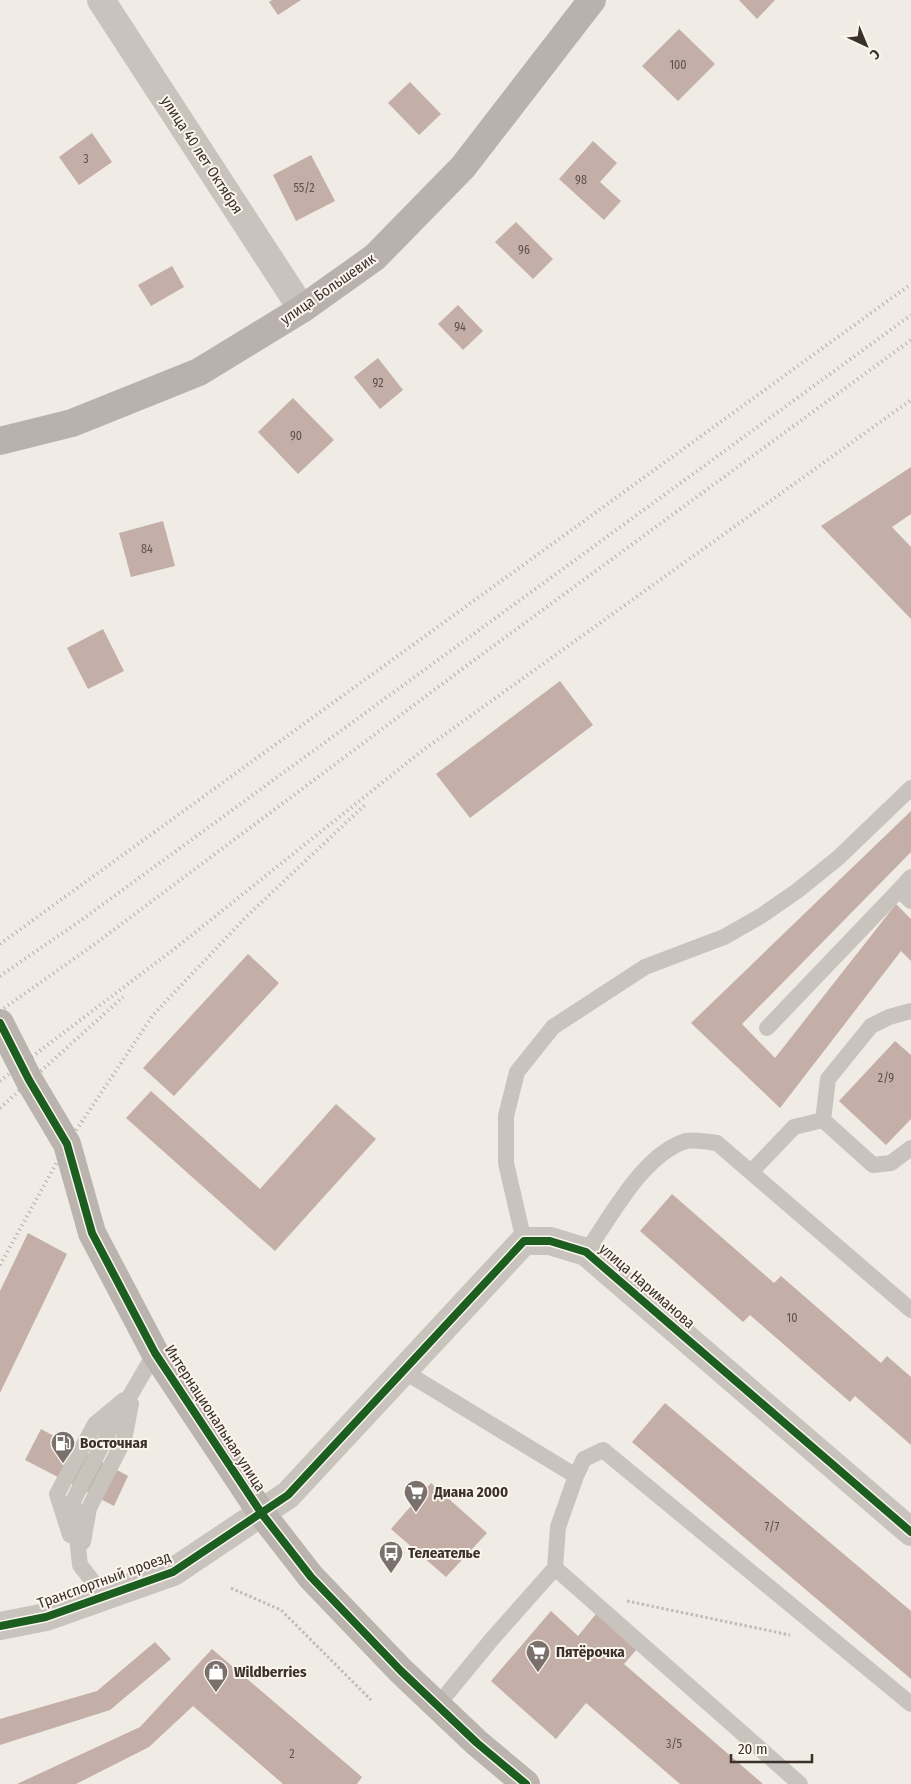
<svg xmlns="http://www.w3.org/2000/svg" width="911" height="1784" viewBox="0 0 911 1784" font-family="'Fira Sans Condensed',sans-serif">
	<rect width="100%" height="100%" fill="#f0ebe5"/>
	<path fill="#c3afa7" d="M272 0H301L278 15 269 2Z
		M739 0H775L757 19Z
		M679 29 715 64 678 101 642 66Z
		M410 82 441 114 419 135 388 103Z
		M92 133 112 162 79 185 59 157Z
		M593 141 617 163 600 182 621 201 604 220 559 179Z
		M311 155 335 201 296 221 273 175Z
		M516 222 553 259 533 279 495 242Z
		M172 266 184 287 151 306 138 285Z
		M458 305 483 331 463 350 438 324Z
		M378 358 403 390 380 409 354 377Z
		M293 398 334 440 298 474 258 432Z
		M911 467V514L892 527 911 547V619L821 526Z
		M163 521 175 566 131 577 119 533Z
		M103 629 124 671 88 689 67 648Z
		M560 681 593 725 470 818 436 774Z
		M911 811V852L742 1024 775 1058 896 904 911 919V961L901 951 780 1108 691 1023Z
		M248 954 279 983 174 1096 143 1068Z
		M895 1041 911 1055V1119L886 1145 839 1101Z
		M151 1091 260 1189 336 1104 376 1139 275 1251 126 1118Z
		M672 1194 774 1283 781 1276 881 1363 887 1356 911 1377V1445L855 1396 850 1402 750 1315 743 1322 640 1231Z
		M28 1233 67 1254 0 1393V1291Z
		M665 1403 911 1611V1679L632 1442Z
		M41 1429 128 1476 114 1506 25 1460Z
		M431 1483 487 1533 446 1577 391 1529Z
		M551 1611 578 1636 596 1614 637 1649 624 1664 763 1784H680L586 1703 556 1739 491 1681Z
		M155 1642 171 1659 110 1710 0 1745V1719L97 1691Z
		M212 1649 362 1777 357 1784H283L193 1706 149 1747 76 1784H17L140 1727Z"/>
	<g fill="none" stroke-linecap="round" stroke-linejoin="round">
		<path stroke="#c2bbb6" stroke-width="3" stroke-dasharray="2.5 2.5" stroke-linecap="butt" d="M231 1588 281 1610 371 1700
			M627 1601 790 1635"/>
		<path stroke="#c9c3be" stroke-width="16" d="M911 877 899 890 911 901
			M911 1011 889 1017 871 1026 828 1079 823 1120 873 1165 891 1163 911 1148
			M767 1028 899 890
			M752 1171 794 1127 823 1120
			M524 1241 506 1163V1116L517 1072 553 1027 645 967 724 937 761 916 797 891 838 858 911 788
			M586 1252C611 1217 643 1154 686 1141 695 1139 708 1142 717 1143L911 1310
			M405 1372 576 1476
			M70 1535 57 1494 95 1424 124 1400
			M83 1542 89 1508 124 1440 131 1404
			M555 1568 558 1527 576 1476 584 1459 603 1450 911 1704
			M105 1597 80 1565 73 1501 111 1428 155 1353
			M437 1706 492 1639 555 1568 800 1784"/>
		<path stroke="#c9c3be" stroke-width="28" d="M101 0 302 309
			M0 1626 46 1617 173 1572 288 1495 524 1241H550L586 1252 911 1532"/>
		<path stroke="#bab3ae" stroke-width="28" d="M0 1023 29 1080 67 1144 92 1233 155 1353 262 1514 311 1577 401 1671 477 1743 526 1784"/>
		<path stroke="#b8b1ad" stroke-width="28" d="M0 441 72 423 199 372 302 309 375 257 463 167 592 0"/>
		<path stroke="#b1aca8" stroke-width="4" stroke-dasharray="1 4" stroke-linecap="butt" d="M0 944 911 284
			M0 976 80 921 911 315
			M0 1011 92 946 477 658 911 340
			M0 1081 178 946 423 750 911 400
			M0 1108 123 997
			M0 1265 67 1144 153 1015 247 916 367 803"/>
		<defs>
			<path id="cycleway" d="M0 1023 29 1080 67 1144 92 1233 155 1353 262 1514 311 1577 401 1671 477 1743 526 1784
				M0 1626 46 1617 173 1572 288 1495 524 1241H550L586 1252 911 1532"/>
		</defs>
		<use href="#cycleway" stroke="#fbf5ee" stroke-width="11"/>
		<use href="#cycleway" stroke="#1b5e20" stroke-width="8"/>
	</g>
	<defs>
		<symbol id="fuel-pin" viewBox="-11 -11 22 30"><path d="M0 17L-7.5 6A9.5 9.5 0 1 1 7.5 6Z" fill="#7a716c" stroke="#fbf5ee"/><path d="M-5.5-6h7V0h2V4h1.3V-2.5L3-4.5l.8-.8L6-3V5H2.5V1h-1V6h-7ZM-4.2-4.7v3.2H.2V-4.7Z" fill="#fff"/></symbol>
		<symbol id="supermarket-pin" viewBox="-11 -11 22 30"><path d="M0 17L-7.5 6A9.5 9.5 0 1 1 7.5 6Z" fill="#7a716c" stroke="#fbf5ee"/><path d="M-6-5.5h2.5l.6 2H6L4.5 2H-2.5L-4.4-4H-6ZM-1.5 3.2a1.3 1.3 0 1 0 .1 0ZM3 3.2a1.3 1.3 0 1 0 .1 0Z" fill="#fff"/></symbol>
		<symbol id="bus-pin" viewBox="-11 -11 22 30"><path d="M0 17L-7.5 6A9.5 9.5 0 1 1 7.5 6Z" fill="#7a716c" stroke="#fbf5ee"/><path d="M-5-6H5V4H4V6H2V4H-2V6H-4V4H-5ZM-3.5-4V0h7V-4ZM-3.5 1.2v1.5H-2V1.2ZM2 1.2v1.5H3.5V1.2Z" fill="#fff"/></symbol>
		<symbol id="shop-pin" viewBox="-11 -11 22 30"><path d="M0 17L-7.5 6A9.5 9.5 0 1 1 7.5 6Z" fill="#7a716c" stroke="#fbf5ee"/><path d="M-5-2.5h2.3a2.7 3.5 0 0 1 5.4 0H5L5.5 6h-11ZM-1.5-2.5h3a1.5 2.3 0 0 0-3 0Z" fill="#fff"/></symbol>
	</defs>
	<g fill-rule="evenodd">
		<use href="#fuel-pin" x="49" y="1429" width="28" height="38"/>
		<use href="#supermarket-pin" x="402" y="1478" width="28" height="38"/>
		<use href="#bus-pin" x="377" y="1539" width="28" height="38"/>
		<use href="#supermarket-pin" x="524" y="1638" width="28" height="38"/>
		<use href="#shop-pin" x="202" y="1658" width="28" height="38"/>
	</g>
	<g text-anchor="middle" dominant-baseline="central" stroke-width="4" stroke-linejoin="round" paint-order="stroke">
		<g font-size="12" fill="#5d504a">
			<text x="678" y="65">100</text>
			<text x="86" y="159">3</text>
			<text x="581" y="180">98</text>
			<text x="304" y="188">55/2</text>
			<text x="524" y="250">96</text>
			<text x="460" y="327">94</text>
			<text x="378" y="383">92</text>
			<text x="296" y="436">90</text>
			<text x="147" y="549">84</text>
			<text x="886" y="1078">2/9</text>
			<text x="792" y="1318">10</text>
			<text x="772" y="1527">7/7</text>
			<text x="674" y="1744">3/5</text>
			<text x="292" y="1754">2</text>
		</g>
		<g font-size="15" fill="#3b302b" stroke="#fbf5ee">
			<text transform="translate(202 155) rotate(57)">улица 40 лет Октября</text>
			<text transform="translate(328 289) rotate(-35)">улица Большевик</text>
			<text transform="translate(647 1286) rotate(41)">улица Нариманова</text>
			<text transform="translate(215 1418) rotate(57)">Интернациональная улица</text>
			<text transform="translate(104 1580) rotate(-20)">Транспортный проезд</text>
		</g>
		<g font-size="15" font-weight="bold" fill="#3b302b" stroke="#fbf5ee" text-anchor="start">
			<text x="80" y="1443">Восточная</text>
			<text x="434" y="1492">Диана 2000</text>
			<text x="408" y="1553">Телеателье</text>
			<text x="556" y="1652">Пятёрочка</text>
			<text x="234" y="1672">Wildberries</text>
		</g>
	</g>
	<g transform="translate(866 45) rotate(136)" stroke="#fbf5ee" stroke-width="4" paint-order="stroke">
	<path d="M0-4L9 19L0 12L-9 19Z" fill="#3b302b"/>
	<text y="-8" font-size="14" font-weight="bold" text-anchor="middle" fill="#3b302b">С</text>
	</g>
	<path d="M731 1754v8h81v-8" fill="none" stroke="#3b302b" stroke-width="2.5"/>
	<text x="738" y="1754" font-size="15" fill="#3b302b" stroke="#fbf5ee" stroke-width="4" paint-order="stroke">20 m</text>
</svg>
